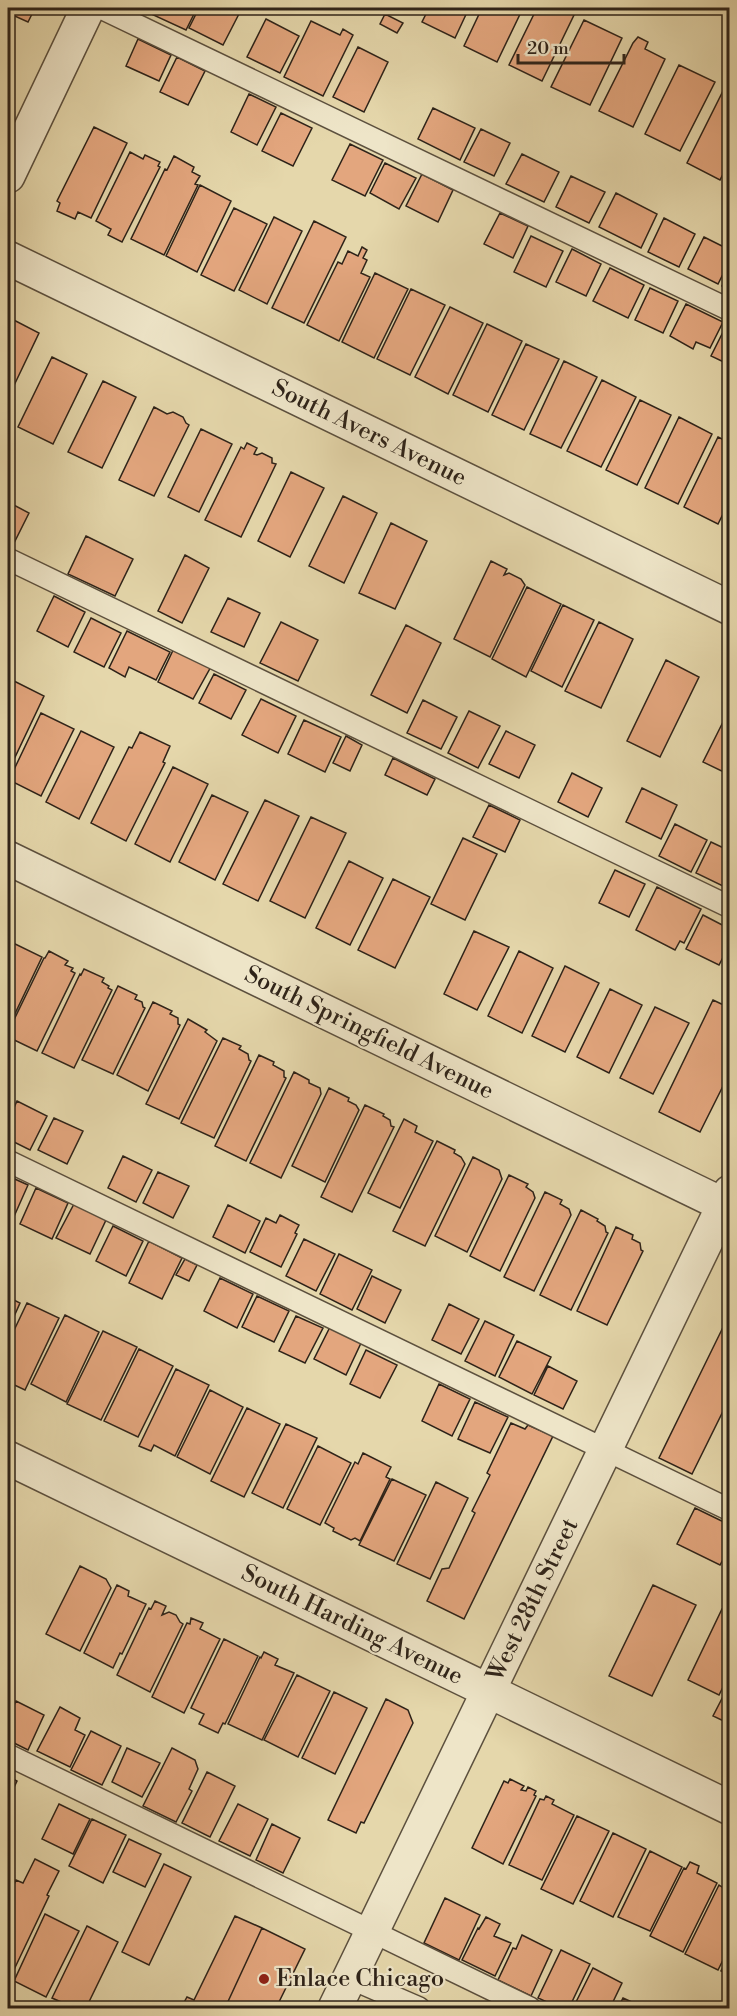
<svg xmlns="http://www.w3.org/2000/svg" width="737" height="2016" viewBox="0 0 737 2016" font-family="'Libre Bodoni',serif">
	<rect width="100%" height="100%" fill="#e5d7ab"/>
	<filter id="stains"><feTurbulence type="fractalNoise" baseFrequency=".00333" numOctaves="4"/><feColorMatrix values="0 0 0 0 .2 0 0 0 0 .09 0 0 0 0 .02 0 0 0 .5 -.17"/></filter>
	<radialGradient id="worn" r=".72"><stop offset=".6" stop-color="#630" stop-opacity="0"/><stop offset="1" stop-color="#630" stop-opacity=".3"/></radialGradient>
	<path fill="#e3a67e" stroke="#2e2319" stroke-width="1.5" d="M8 8H35L28 22 8 13Z
		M152 8H197L186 30 149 13Z
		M199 8H242L223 45 189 28Z
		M396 8H412L409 14Z
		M429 8H469L455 38 422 22Z
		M482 8H523L497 62 464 46Z
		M537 8H560L574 15 542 81 509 65Z
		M385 14 403 23 397 33 380 24Z
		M266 19 299 36 280 73 247 57Z
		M584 20 622 38 590 105 551 87Z
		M311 21 340 35 343 29 353 35 323 96 284 77Z
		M638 37 648 42 645 49 665 59 633 127 599 111 633 43Z
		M138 39 171 55 159 81 126 66Z
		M358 47 388 62 364 112 333 97Z
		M177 57 205 71 188 105 160 92Z
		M679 65 715 82 680 151 645 134Z
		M730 86V160L720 180 687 163 725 87Z
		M249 94 276 107 257 145 231 132Z
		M433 108 475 128 460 160 418 139Z
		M281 113 312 128 293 166 262 151Z
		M94 127 127 143 91 218 78 212 75 219 57 211 60 203 57 201Z
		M481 129 510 143 494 176 464 162Z
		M350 144 383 160 365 196 332 180Z
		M130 152 143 159 145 155 160 162 158 166 160 167 122 242 108 235 111 229 96 221Z
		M522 154 559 172 544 202 506 184Z
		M174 156 194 167 192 172 200 176 195 184 198 185 164 255 131 239 165 169 167 170Z
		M385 163 416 178 399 209 370 193Z
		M422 174 453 190 438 222 406 206Z
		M571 176 605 192 589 223 556 207Z
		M200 185 231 201 197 272 166 256Z
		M616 193 657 214 641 248 599 227Z
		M234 208 267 224 234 291 201 275Z
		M500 213 528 226 513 258 484 244Z
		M274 217 302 231 267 304 239 290Z
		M664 218 695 234 679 267 648 252Z
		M314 221 346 237 304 323 272 308Z
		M531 236 563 251 546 287 514 272Z
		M704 237 730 250V260L718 284 688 269Z
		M362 247 367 250 363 258 367 260 361 273 370 277 339 341 307 325 338 262 342 264 348 251 358 256Z
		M572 249 601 264 586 296 556 282Z
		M610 268 644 285 628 318 593 301Z
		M730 270V290L722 286Z
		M375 273 408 289 374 358 342 342Z
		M650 288 678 301 663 333 635 320Z
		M411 289 445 305 410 375 377 359Z
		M686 304 723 322 710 348 696 342 693 349 670 336Z
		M450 307 483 323 448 394 415 377Z
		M8 317 39 333 8 398Z
		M487 324 522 341 488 412 453 395Z
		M727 324 730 326V365L711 356Z
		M526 344 559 359 524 430 492 415Z
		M52 357 87 374 53 444 18 427Z
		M564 361 597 377 561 448 530 434Z
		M602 380 636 397 601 467 567 451Z
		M103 381 136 397 102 468 68 452Z
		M640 400 671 415 637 485 606 470Z
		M154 407 167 414 173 412 183 417 186 423 189 425 154 496 119 480Z
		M679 417 712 434 678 504 645 488Z
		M201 429 232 444 199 512 168 497Z
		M718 437 730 443V500L718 524 684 507Z
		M247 443 257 448 254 454 257 455 262 453 272 458V463L276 464 241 537 205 520 241 447 244 449Z
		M291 472 324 488 290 557 258 541Z
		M343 496 377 513 344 583 309 566Z
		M8 502 29 513 13 545 8 543Z
		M730 514V529L724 526Z
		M391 523 427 541 395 609 359 593Z
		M86 536 133 559 115 596 68 574Z
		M185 555 209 568 182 623 158 611Z
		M491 561 507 569 504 575 509 573 521 579 525 585 490 657 454 639Z
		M527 587 561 604 526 677 492 659Z
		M54 596 85 612 68 647 37 631Z
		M228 598 260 613 244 647 211 632Z
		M563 605 594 620 562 687 531 671Z
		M91 618 121 633 104 667 74 652Z
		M281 622 318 640 298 681 260 663Z
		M599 622 633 639 601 708 565 691Z
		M406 625 441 643 407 713 371 695Z
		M127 631 170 652 156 680 129 667 125 677 109 668Z
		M176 644 213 663 193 699 158 682Z
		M666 660 699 677 660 757 627 741Z
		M214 674 246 690 231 719 199 703Z
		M12 680 44 696 8 772V689Z
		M261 699 296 716 278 753 242 735Z
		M423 700 457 717 441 749 407 733Z
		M730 708V775L703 762Z
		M469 711 500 726 478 768 448 753Z
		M41 713 74 729 41 796 9 780Z
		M304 720 341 737 325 772 288 754Z
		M81 731 114 747 79 819 46 802Z
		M506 731 535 745 519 778 489 764Z
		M140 732 170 746 163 762 165 763 126 841 91 823 129 747 132 748Z
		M346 736 362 745 350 771 333 763Z
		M393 758 435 779 427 795 385 775Z
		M173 767 208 784 170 862 135 844Z
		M572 773 602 788 588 817 558 802Z
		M642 788 677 805 661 839 626 822Z
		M212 795 248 812 215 880 179 862Z
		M265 800 299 816 258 901 223 884Z
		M489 805 520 820 505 852 473 837Z
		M311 817 346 833 305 918 270 901Z
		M675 824 707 840 691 872 659 856Z
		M463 838 497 854 465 920 431 904Z
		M711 842 730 851V882L727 888 696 873Z
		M349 861 383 878 350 945 316 928Z
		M615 870 645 884 629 917 599 903Z
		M393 879 430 897 395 968 358 950Z
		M657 887 701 909 684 943 680 941 675 950 636 930Z
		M703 915 730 929V944L719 965 686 949Z
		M474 931 509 947 477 1010 444 994Z
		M9 941 42 957 11 1022 8 1021Z
		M49 951 68 961 65 965 73 968 71 971 75 973 37 1051 8 1037V1032L44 958H45Z
		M519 951 553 968 522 1033 488 1016Z
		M565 966 599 983 565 1052 532 1036Z
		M84 969 104 978 102 982 109 986 108 988 112 990 74 1068 42 1053 80 974 81 975Z
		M118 986 137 995 135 999 142 1002 143 1007 145 1008 113 1074 82 1060Z
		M610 989 642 1005 609 1073 577 1057Z
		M713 1000 730 1008V1072L700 1132 659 1112Z
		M153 1002 172 1011 170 1014 178 1018V1024L180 1025 148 1091 117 1075Z
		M655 1007 689 1023 653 1094 620 1078Z
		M188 1019 207 1030 205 1032 217 1041 179 1119 146 1104Z
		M223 1038 241 1046 239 1049 248 1054 249 1060 251 1061 214 1138 181 1123Z
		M259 1055 274 1062 273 1065 284 1071V1077L286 1078 246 1161 215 1146Z
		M294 1072 309 1080V1083L320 1088 321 1094 281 1178 250 1163Z
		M329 1088 349 1098 348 1101 356 1105 359 1110 325 1182 292 1166Z
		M8 1096 14 1099 8 1114Z
		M17 1101 47 1116 30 1150 8 1139V1121Z
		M365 1105 384 1114 383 1116 390 1120 391 1126 394 1127 352 1212 321 1197Z
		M54 1118 83 1131 67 1164 38 1150Z
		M404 1119 417 1126 415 1132 433 1141 400 1208 368 1193Z
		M437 1141 455 1150 454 1153 461 1157 465 1164 425 1246 393 1231Z
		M123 1156 152 1170 136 1202 108 1188Z
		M473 1157 499 1170 502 1179 467 1252 435 1236Z
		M158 1172 189 1186 173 1218 143 1203Z
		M509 1175 528 1184 526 1187 533 1192 535 1198 500 1271 470 1256Z
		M8 1176 28 1185 12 1221 8 1219Z
		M36 1188 68 1203 52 1239 20 1224Z
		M545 1192 562 1200 560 1204 569 1209 571 1215 534 1291 504 1277Z
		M74 1204 106 1220 90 1254 56 1238Z
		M228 1205 260 1221 245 1253 213 1237Z
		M581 1210 598 1219 597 1221 605 1226 606 1232 608 1233 571 1310 540 1295Z
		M280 1215 299 1225 295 1233 297 1234 281 1267 250 1252 266 1218 276 1223Z
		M113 1226 143 1241 126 1276 96 1261Z
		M616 1227 633 1235 632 1239 640 1243 641 1250 643 1251 607 1325 577 1311Z
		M304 1239 335 1254 316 1291 286 1276Z
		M149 1241 182 1258 162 1299 129 1283Z
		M339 1254 372 1270 352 1310 320 1294Z
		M185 1259 197 1265 189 1281 176 1275Z
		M372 1276 401 1290 385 1323 357 1309Z
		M220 1278 253 1294 237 1328 204 1311Z
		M257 1296 289 1311 274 1342 242 1327Z
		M8 1297 20 1303 8 1330Z
		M27 1303 59 1318 25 1390 8 1382V1343Z
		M449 1304 479 1319 461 1354 432 1340Z
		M730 1313V1397L692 1474 659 1458Z
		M65 1315 99 1332 66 1402 31 1384Z
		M296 1316 323 1328 305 1363 279 1351Z
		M485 1321 514 1335 495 1376 465 1361Z
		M330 1327 361 1343 346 1375 314 1359Z
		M103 1331 137 1347 101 1420 67 1404Z
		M517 1341 551 1357 532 1394 499 1377Z
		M139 1349 173 1366 138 1437 104 1421Z
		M366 1350 397 1365 380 1398 350 1384Z
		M548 1366 577 1381 563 1409 534 1395Z
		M176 1369 209 1385 175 1456 154 1445 151 1451 139 1446Z
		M439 1384 470 1399 452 1436 422 1421Z
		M210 1390 243 1407 210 1474 177 1457Z
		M475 1402 508 1417 490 1453 458 1439Z
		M247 1408 280 1424 244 1497 211 1481Z
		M511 1423 525 1429 528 1425 553 1436 464 1619 427 1601 442 1569 449 1568 475 1513 472 1511 490 1475 487 1473Z
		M286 1424 317 1438 283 1508 252 1493Z
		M318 1446 351 1463 320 1525 287 1509Z
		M363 1453 391 1467 386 1477 390 1479 360 1541 355 1538 351 1540 333 1531 334 1528 325 1523 355 1462 358 1464Z
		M392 1479 426 1495 394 1561 359 1545Z
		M436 1482 468 1498 430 1579 397 1564Z
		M695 1508 730 1525V1547L720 1565 677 1544Z
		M80 1566 106 1579 111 1588 80 1651 46 1634Z
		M117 1585 129 1591 128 1596 146 1604 122 1654 120 1653 113 1668 84 1653Z
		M653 1585 696 1605 652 1696 609 1676Z
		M155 1601 166 1606 162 1615 169 1612 176 1615 180 1622 183 1624 150 1692 117 1675 149 1608 151 1609Z
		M722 1609 730 1612V1673L719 1695 688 1680Z
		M191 1618 203 1623 200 1629 220 1639 184 1713 152 1697 187 1623 190 1624Z
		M224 1639 258 1656 225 1724 223 1723 218 1733 199 1724 204 1714 191 1708Z
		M264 1652 278 1659 275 1665 294 1673 262 1740 228 1724 260 1657 261 1658Z
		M297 1675 330 1691 298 1757 264 1740Z
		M730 1683V1724L713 1716Z
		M334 1692 367 1708 335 1774 302 1758Z
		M386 1699 408 1710 413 1723 364 1823 361 1822 356 1833 328 1820Z
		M16 1701 44 1715 28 1750 8 1740V1718Z
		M60 1707 80 1718 75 1730 85 1735 70 1767 37 1751Z
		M91 1731 121 1746 102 1785 71 1770Z
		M127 1748 160 1763 142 1797 112 1782Z
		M172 1748 195 1760 198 1769 189 1789 192 1791 176 1822 143 1806Z
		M207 1772 235 1786 210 1837 182 1823Z
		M8 1776 17 1781 8 1800Z
		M510 1779 524 1786 521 1790 526 1791 528 1787 536 1791 534 1795 536 1796 503 1864 472 1848 504 1781 508 1783Z
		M546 1796 554 1800 552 1804 574 1815 542 1880 509 1865 540 1799 544 1800Z
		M59 1804 90 1819 73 1854 42 1839Z
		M238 1804 268 1819 250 1856 219 1841Z
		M577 1816 609 1831 573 1904 541 1889Z
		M92 1819 126 1835 103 1883 69 1866Z
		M272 1824 300 1838 283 1873 256 1860Z
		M613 1833 646 1849 613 1917 580 1901Z
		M129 1839 161 1854 145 1887 113 1872Z
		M650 1851 682 1867 650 1931 618 1917Z
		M35 1859 59 1871 47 1895 49 1896 11 1976 8 1974V1898L16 1880 23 1883Z
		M690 1862 699 1866 697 1873 717 1883 683 1952 650 1936 684 1868 686 1869Z
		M164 1864 191 1877 149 1965 122 1952Z
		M725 1883 730 1884V1946L718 1970 685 1954 719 1885 722 1887Z
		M445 1898 480 1915 459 1960 424 1943Z
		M45 1914 79 1931 46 1997 14 1981Z
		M235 1916 262 1928 225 2008H181L187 1997 194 2000Z
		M486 1917 500 1924 494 1936 511 1943 495 1976 462 1960 478 1928 479 1929Z
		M87 1926 118 1942 86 2008H66V2004L52 1998Z
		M262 1928 305 1949 276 2008H225Z
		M522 1935 552 1950 531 1996 498 1980 513 1948 516 1949Z
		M561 1950 590 1964 569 2008H560L538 1998Z
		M730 1953V1975L721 1971Z
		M593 1968 622 1983 610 2008H573Z
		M623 1998 645 2008H618Z
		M663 2003 674 2008H661Z"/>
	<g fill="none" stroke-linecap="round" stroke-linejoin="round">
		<defs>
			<path id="lane" d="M101 8 730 310
				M8 559 730 907
				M8 1161 730 1510
				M8 1755 530 2008
				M350 1978 419 2008"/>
			<path id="street" d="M8 176 88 8
				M8 258 730 608
				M8 858 730 1208
				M8 1458 730 1808
				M335 2008 730 1192"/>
		</defs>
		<use href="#lane" stroke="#5c503e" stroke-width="24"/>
		<use href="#street" stroke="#5c503e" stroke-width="36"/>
		<use href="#lane" stroke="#eee5c8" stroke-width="21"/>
		<use href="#street" stroke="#eee5c8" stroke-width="33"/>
	</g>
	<circle fill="#8f2418" stroke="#eee5c8" stroke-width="2" cx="264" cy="1979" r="6"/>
	<g text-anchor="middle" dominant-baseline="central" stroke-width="4.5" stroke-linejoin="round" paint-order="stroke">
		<g font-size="24" fill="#2e2319" stroke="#eee5c8">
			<text transform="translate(369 433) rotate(26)">South Avers Avenue</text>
			<text transform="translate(369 1033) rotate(26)">South Springfield Avenue</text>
			<text transform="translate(533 1600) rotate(-64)">West 28th Street</text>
			<text transform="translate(352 1625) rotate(26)">South Harding Avenue</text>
		</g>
		<g font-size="24" fill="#2e2319" stroke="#eee5c8" text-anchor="start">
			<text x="276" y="1979">Enlace Chicago</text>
		</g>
	</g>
	<rect width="737" height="2016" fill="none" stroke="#e5d7ab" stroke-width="30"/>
	<rect x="9" y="9" width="719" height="1998" fill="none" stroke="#2e2319" stroke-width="3"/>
	<rect x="15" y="15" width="707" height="1986" fill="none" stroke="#2e2319" stroke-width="1.5"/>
	<path d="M518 54v9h106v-9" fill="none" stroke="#2e2319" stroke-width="3"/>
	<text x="527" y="54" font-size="18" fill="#2e2319" stroke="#eee5c8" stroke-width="4.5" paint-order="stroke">20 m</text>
	<rect width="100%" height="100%" filter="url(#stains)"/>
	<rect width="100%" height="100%" fill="url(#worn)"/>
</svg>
